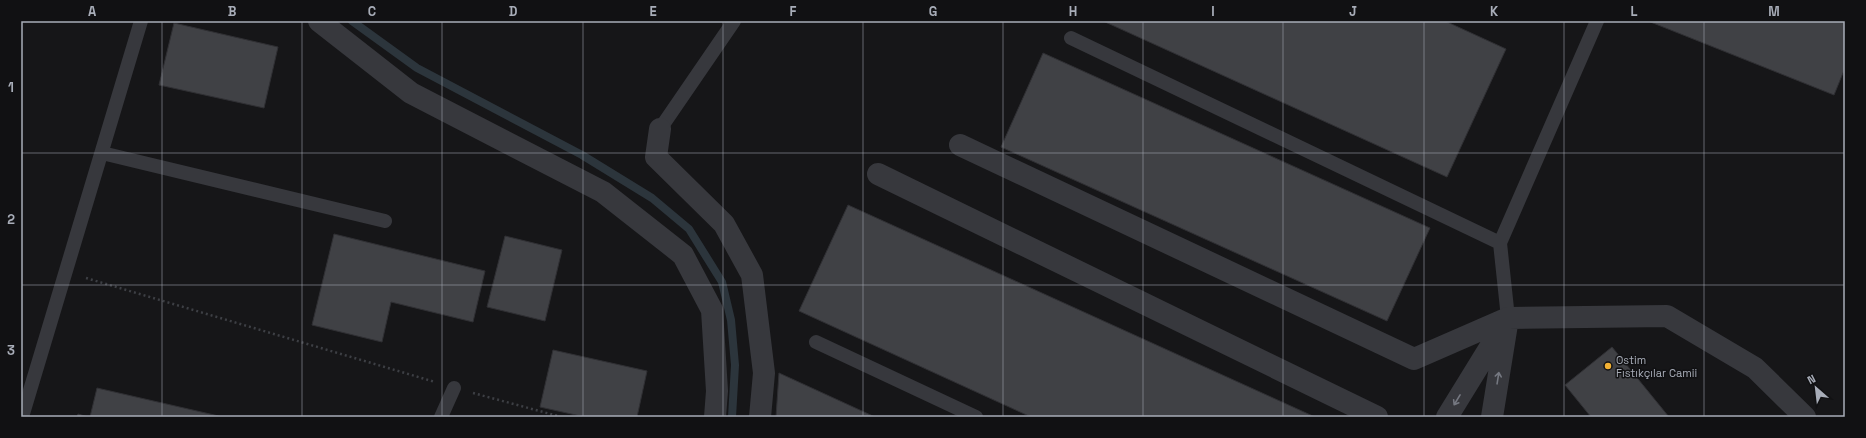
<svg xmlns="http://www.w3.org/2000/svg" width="1866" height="438" viewBox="0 0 1866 438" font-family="'Space Grotesk',sans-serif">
	<rect width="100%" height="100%" fill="#161618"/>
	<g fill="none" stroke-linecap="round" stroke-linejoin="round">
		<path stroke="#2c353c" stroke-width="8" d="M352 21 417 68 582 155 652 198 689 229 722 282 731 320 735 365 732 417"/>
	</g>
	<path fill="#404145" stroke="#303034" d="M1103 21H1445L1506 49 1447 177Z
		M1648 21H1845V68L1834 95Z
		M174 23 278 47 264 108 159 85Z
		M1043 53 1430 228 1387 321 1001 147Z
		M848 205 1315 417H1031L799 311Z
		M334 234 485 271 473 322 391 302 382 342 312 325Z
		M505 236 562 250 545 321 487 307Z
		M1612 347 1669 417H1591L1565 385Z
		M553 350 647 371 637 417H585L540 407Z
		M779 373 875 417H776Z
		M97 388 223 417H90Z
		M78 414 88 417H77Z"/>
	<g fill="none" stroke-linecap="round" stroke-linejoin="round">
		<path stroke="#3d3f44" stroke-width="2.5" stroke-dasharray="2 3" stroke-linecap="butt" d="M86 278 435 382
			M473 393 558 416V417"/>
		<path stroke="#37383d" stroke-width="14" d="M1071 38 1500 243
			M660 129 734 21
			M102 153 385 221
			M1508 318 1500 243 1597 21
			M816 342 976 417
			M22 417 141 21
			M441 417 454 388"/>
		<path stroke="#37383d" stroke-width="22" d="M319 21 411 93 603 192 683 255 712 310 717 391 715 417
			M660 129 656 157 724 224 752 275 764 373 760 417
			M960 145 1414 359 1508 318 1667 316 1755 368 1805 417
			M878 174 1377 417
			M1447 417 1508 318 1492 417"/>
	</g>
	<defs><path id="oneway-shaft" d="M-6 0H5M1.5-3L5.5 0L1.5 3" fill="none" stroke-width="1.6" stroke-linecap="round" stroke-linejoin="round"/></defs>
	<g stroke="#757881">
		<use href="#oneway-shaft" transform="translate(1498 378) rotate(-81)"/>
		<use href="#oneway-shaft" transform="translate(1457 400) rotate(121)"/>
	</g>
	<path fill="none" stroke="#a8adb8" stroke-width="1" stroke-opacity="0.55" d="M162 21V417M302 21V417M442 21V417M583 21V417M723 21V417M863 21V417M1003 21V417M1143 21V417M1283 21V417M1424 21V417M1564 21V417M1704 21V417M21 153H1845M21 285H1845"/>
	<circle fill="#f2b134" stroke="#111113" stroke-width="1.5" cx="1608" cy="366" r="4"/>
	<g text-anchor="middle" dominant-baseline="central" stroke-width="3" stroke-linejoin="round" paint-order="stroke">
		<g font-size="11" fill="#a8adb8" stroke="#111113" text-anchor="start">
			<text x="1616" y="360">Ostim<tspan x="1616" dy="13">Fıstıkçılar Camii</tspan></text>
		</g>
	</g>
	<rect width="1866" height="438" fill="none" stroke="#111113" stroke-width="44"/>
	<g transform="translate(1816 388) rotate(332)" stroke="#111113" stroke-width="3" paint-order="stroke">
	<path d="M0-3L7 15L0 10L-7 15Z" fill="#a8adb8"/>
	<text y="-6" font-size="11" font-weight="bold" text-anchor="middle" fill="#a8adb8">N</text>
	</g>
	<rect x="22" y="22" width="1822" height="394" fill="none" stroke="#a8adb8" stroke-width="1.5"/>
	<g font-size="13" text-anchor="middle" font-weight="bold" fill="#a8adb8">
		<text x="92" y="16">A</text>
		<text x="232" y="16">B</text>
		<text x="372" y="16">C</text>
		<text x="513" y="16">D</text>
		<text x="653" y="16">E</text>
		<text x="793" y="16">F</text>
		<text x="933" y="16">G</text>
		<text x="1073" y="16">H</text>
		<text x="1213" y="16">I</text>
		<text x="1353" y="16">J</text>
		<text x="1494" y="16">K</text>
		<text x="1634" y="16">L</text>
		<text x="1774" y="16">M</text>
		<text x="11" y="92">1</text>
		<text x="11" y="224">2</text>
		<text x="11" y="355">3</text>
	</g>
</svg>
